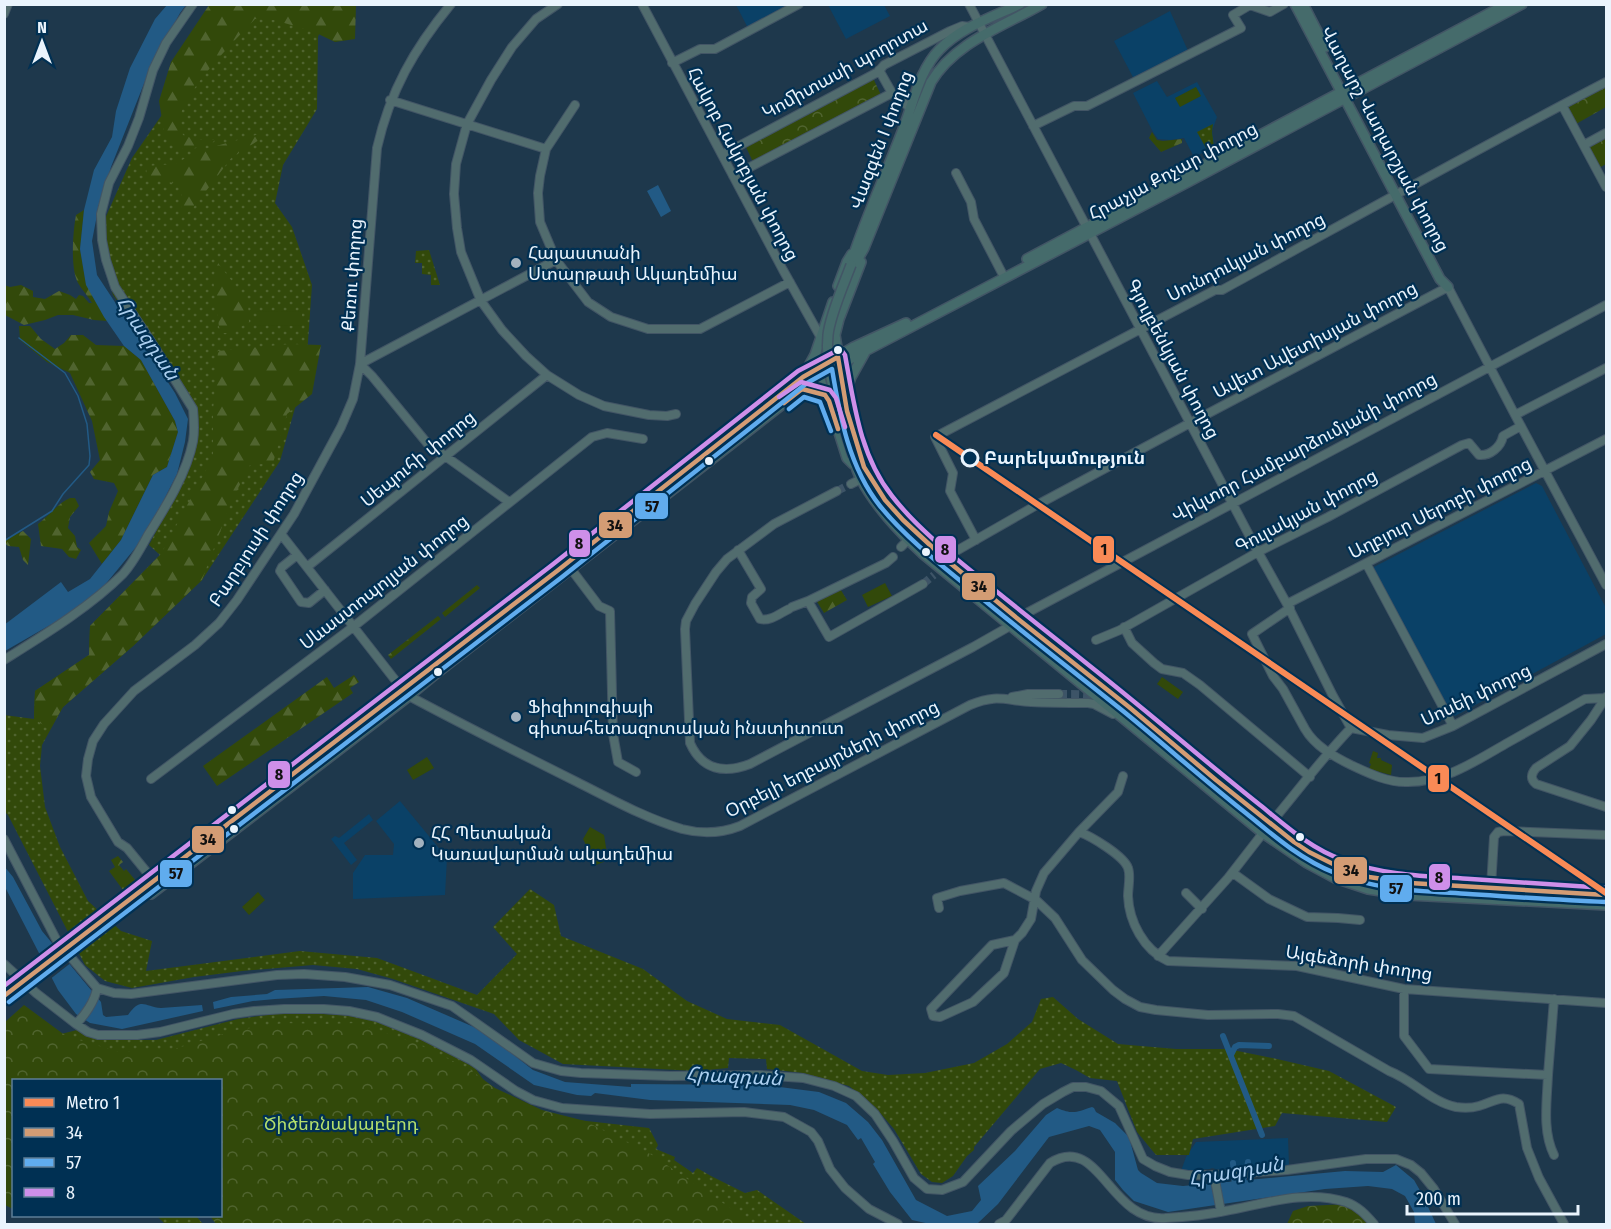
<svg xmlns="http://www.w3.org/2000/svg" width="1611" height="1229" viewBox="0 0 1611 1229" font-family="'Fira Sans Condensed','Noto Sans Armenian',sans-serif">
	<defs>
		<pattern id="grass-dots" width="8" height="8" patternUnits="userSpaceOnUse" patternTransform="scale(1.5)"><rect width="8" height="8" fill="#32490a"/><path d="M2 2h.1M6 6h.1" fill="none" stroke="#50642f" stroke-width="1.8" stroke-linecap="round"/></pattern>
		<pattern id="forest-firs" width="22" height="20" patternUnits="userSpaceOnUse" patternTransform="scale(1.5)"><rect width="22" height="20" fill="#32490a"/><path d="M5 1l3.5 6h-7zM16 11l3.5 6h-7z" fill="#50642f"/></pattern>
		<pattern id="park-crowns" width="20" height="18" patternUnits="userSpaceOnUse" patternTransform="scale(1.5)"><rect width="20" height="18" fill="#32490a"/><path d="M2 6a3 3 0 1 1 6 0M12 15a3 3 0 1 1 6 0" fill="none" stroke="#50642f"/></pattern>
	</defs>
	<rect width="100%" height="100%" fill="#1e384c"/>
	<path fill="#0a4167" d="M736 5H791L748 28Z
		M828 5H884L890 16 846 39Z
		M1170 11 1189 53 1135 81 1114 41Z
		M1157 81 1167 97 1197 82 1217 117 1212 131 1215 147 1194 157 1184 138 1170 140 1158 139 1153 132 1133 93Z
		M1536 483 1542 486 1606 608V634L1455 716 1448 711 1372 568Z
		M400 801 447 858 445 895 353 899V873L365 855H393L394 844 376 821Z
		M369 814 373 820 344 843 357 860 351 865 331 839 335 836 339 838Z
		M1288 1138 1289 1166 1223 1171 1212 1168 1210 1169 1197 1170 1195 1172 1181 1171 1186 1157 1196 1142Z"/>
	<path fill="url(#grass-dots)" d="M329 5 318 37 317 109 283 165 275 203 292 227 312 285 306 369 280 461 202 580 133 646 63 707 42 745 40 766 45 807 60 847 88 901 121 931 152 941 146 971 300 951 377 958 477 995 517 954 493 927 530 889 554 905 561 936 643 969 687 1001 727 1019 780 1025 862 1071 888 1075 925 1073 974 1063 1007 1044 1032 1022 1041 999 1053 997 1078 1019 1118 1044 1176 1049H1228L1277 1059 1329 1071 1396 1107 1387 1122 1282 1113 1275 1126 1193 1139 1189 1155H1156L1137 1132 1117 1081 1090 1078 1076 1070 1061 1063 1040 1069 974 1147V1150L967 1156 953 1176 942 1183 932 1182 921 1174 894 1129 875 1107 849 1086 803 1073 767 1069 766 1059 729 1058 728 1068 696 1071 563 1064 519 1040 494 1014 393 979 357 969 313 965 242 971 194 977 132 988 105 981 85 965 8 815 5 812 4 715 34 719 35 691 89 655 90 626 160 555 149 545 185 477 194 420 187 403 149 339 131 320 113 295 104 266 100 230 132 158 166 109 209 14Z
		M1213 124 1212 132 1214 146 1207 150 1197 132Z
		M429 250 440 285H431V275L422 274V263H415L416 251Z
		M290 1012 372 1017 422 1038 475 1068 494 1095 542 1116 649 1128 658 1145 656 1149 675 1157 674 1160 693 1173 697 1168 711 1176 745 1193 757 1190 806 1224H696L220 1080H19L57 1035 77 1030 89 1036 106 1040H156L238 1019Z
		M157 1216H196L203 1224H165Z"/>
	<path fill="url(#forest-firs)" d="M209 5H356L355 39 335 42 312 31 274 20 255 19C237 38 179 96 180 121 180 125 182 131 183 135L197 140H215L211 144 186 150 173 145 164 131 159 101 171 62Z
		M267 132 259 140 232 157 193 208 187 213H181L182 190 179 184 147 178 146 166 175 164 198 151Z
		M1152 132 1157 140 1163 141 1182 139V143L1161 152 1149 138Z
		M84 210 80 249 86 284 107 321 94 320 73 315H58L45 320 24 325 5 315 4 285 10 287 21 285 33 291V297L45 299 59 291 70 295 76 299 79 295 83 296 89 303H92C88 296 82 290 78 283 70 268 73 231 76 215Z
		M218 263 248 302 249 322 229 333H222L219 327 213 278Z
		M19 326H30L41 339 55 349 64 343 71 335H83L96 345 124 346 141 360 175 421 178 432 167 467 153 475 121 540 102 564 89 543 106 526 109 512 118 491 114 483 94 479 90 472 100 460 92 421 70 373 47 362 20 340Z
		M290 344 321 345 312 394 287 414 273 463 250 465 232 500 202 580 133 646 63 707 50 729 34 719 35 691 89 655 90 626 161 554 213 457V411L218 351Z
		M70 498H75L79 506 70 517 68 528 75 536 77 547 81 550 76 559 69 557 62 549 41 546 38 524C49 516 58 503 70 498Z
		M23 531 31 539 28 565 23 560 19 547 8 546 5 543V540Z
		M477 585 480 588 445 617 442 613Z
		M839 587 847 600 824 613 816 600Z
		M438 616 441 619 391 659 388 655Z
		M354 675 359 682 350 688 353 693 217 786 203 766 327 677 334 688Z
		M118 856 123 862 119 865 124 871 126 869 136 881 123 890 109 871 115 867 111 860Z"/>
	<path fill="url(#park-crowns)" d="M873 78 881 95 753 162 745 145Z
		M1606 85V107L1576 124 1567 106Z
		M1606 134V164L1599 168 1586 145Z
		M24 1005 66 1036 119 1052 174 1049 237 1030 284 1023 326 1024 356 1023 418 1044 469 1069 495 1088 542 1110 585 1121 652 1155 754 1224H216L210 1216H220V1080H14L13 1209 5 1205V1022Z
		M1347 1204 1366 1219 1369 1224H1287L1293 1211 1308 1206Z"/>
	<path fill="#32490a" d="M1196 87 1201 96 1180 107 1175 98Z
		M257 311 302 312V326L257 325Z
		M885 583 892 596 868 607 862 595Z
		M1162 677 1183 692 1178 699 1157 684Z
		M1373 751 1378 753 1377 758H1381V760L1392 765 1391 775 1369 769 1371 764 1369 763Z
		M427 757 434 768 413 780 407 770Z
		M590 827 604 835 608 860 596 865 583 839Z
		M258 892 265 900 249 915 242 907Z"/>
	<path fill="#225a85" d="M167 5H186L180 13 149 71 111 167 98 210 92 241 97 275 175 393 188 419 185 442 177 474 146 535 104 586 71 613 5 651 4 625 61 582 68 592 90 579 121 540 153 475 167 467 178 432 175 421 141 360 124 346 104 317 86 285 80 249 84 210 94 170 112 137 116 111 130 68 155 19Z
		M658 185 671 211 661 217 647 191Z
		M4 866 13 877 42 931 101 1002 103 1015 106 1017 128 1015C141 996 145 1007 161 1008L202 1005 203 1011 122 1029 90 1023 76 1014 58 990 5 887Z
		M368 987 407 998 483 1031 533 1070 565 1082 631 1087V1084L764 1085 819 1092 846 1103 868 1122 882 1140 916 1200 947 1216 972 1211 981 1200 978 1186 1015 1151 1046 1115 1057 1108C1074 1115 1076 1112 1092 1107L1094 1108 1096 1112 1115 1123 1129 1137 1138 1170 1141 1173 1157 1183 1183 1186 1345 1171 1383 1172 1396 1165 1414 1180 1422 1194 1436 1224H1415L1414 1212 1405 1196 1392 1189 1368 1186 1325 1189 1168 1212 1134 1201 1123 1190 1115 1180V1152L1100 1130 1089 1126 1049 1137 998 1204 978 1223 970 1224H930L912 1220 890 1192 873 1164 875 1162 861 1138 858 1140 847 1125 814 1110 790 1105 650 1100 595 1093 591 1096 577 1095 534 1085 475 1044 402 1012 366 1000 324 996 275 999 253 1001 214 1009 213 1002 231 997 267 994 275 990Z"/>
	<path fill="#1e384c" d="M59 946 72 962 49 980 40 961Z"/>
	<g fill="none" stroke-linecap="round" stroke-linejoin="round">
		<path stroke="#225a85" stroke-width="1.5" d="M4 541 52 511 63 494 89 465 90 456 87 424 78 396 65 373 19 338"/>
		<path stroke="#225a85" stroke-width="6" d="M1223 1036 1262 1135
			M1231 1055 1235 1047 1239 1045 1269 1046
			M1233 1163 1235 1187
			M1243 1187C1242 1176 1247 1172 1248 1162"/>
		<path stroke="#3d5467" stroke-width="8" stroke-dasharray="8 4" stroke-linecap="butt" d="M837 491 851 484
			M923 584 934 575
			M1059 694C1084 694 1096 693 1119 705"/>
		<defs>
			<path id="minor" d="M558 4 536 19 512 47 491 80 467 124 456 164 454 194 457 228 461 252 481 301 502 330 526 356 547 375 579 395 604 406 649 415 667 416 676 414
				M642 4 783 270 820 336
				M969 4 1258 552 1287 604 1333 696 1351 728
				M4 14 8 4
				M672 63 700 49H715L799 4
				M879 70 892 93 910 108
				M390 100 546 149
				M575 105 546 149 540 176 538 193 540 222 556 260 588 302 611 317 648 329H700L790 282
				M1562 105 1606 187
				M1033 126 1074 106H1087L1241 28 1233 15 1250 5 1270 12 1284 4
				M1584 145 1606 133
				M722 155 878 72 884 65 950 31 962 26 970 27
				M956 173 971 202 974 219 1002 273
				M733 176 892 93
				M360 364 556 260
				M360 364 372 376 427 443 509 502
				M1515 415 1606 368
				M851 484 861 479
				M837 491 774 524 727 559 716 572 695 604 686 621 685 629 690 743C702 770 724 774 750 764L973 647 1010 626 1023 615C1217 511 1411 407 1606 305
				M281 534 399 685 409 696C465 726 521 754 577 782 611 799 645 818 682 829 701 834 722 833 740 826L970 705C997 694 1003 700 1031 702 1050 703 1069 703 1088 703L1094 704 1113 714
				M976 540 950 491 953 473 935 437 1215 290H1222C1350 220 1477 149 1606 82
				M901 547 908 540
				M738 550 761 589 752 597 751 603 760 619C770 622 780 613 789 609
				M297 555 282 567 280 571 301 602 309 603 325 590
				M893 557 886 563 808 601 829 637 923 584
				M944 558 1035 506 1190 423 1448 287 1515 415 1606 585
				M1366 563 1453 726
				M307 567 547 375
				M571 569 599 606 610 611 613 734 618 762 636 772
				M1287 604 1606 439
				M792 607 808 601
				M1290 608 1252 634 1273 676 1283 689 1305 729C1315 746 1333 756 1351 765 1368 773 1388 783 1408 782 1446 782 1477 760 1509 742 1534 728 1560 713 1585 699L1605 698
				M1124 627 1132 643 1154 663 1162 669 1183 673 1200 685 1310 777
				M1096 640 1120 630 1258 552 1328 517 1462 445 1469 443 1479 455C1490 456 1501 447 1503 436L1521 426
				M4 660C44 635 90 607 123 574 133 563 141 548 148 535 165 508 187 473 193 441 195 430 194 420 193 409L150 340 115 287 106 260 102 240 101 214 109 183 128 146 139 118 153 70 166 43 193 4
				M1012 697 1028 694H1059
				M1606 697 1591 720 1570 746 1536 768C1531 774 1530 779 1536 784L1606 807
				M1119 705 1151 731 1162 738
				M1351 728 1388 735 1423 738 1453 726 1606 644
				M151 779 353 627 592 437 607 433 643 439
				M1270 824C1297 792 1322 758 1351 728
				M1079 832C1091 836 1124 856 1128 868 1131 876 1128 887 1128 896 1129 922 1144 950 1168 961L1297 966 1404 989 1606 1003
				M4 839 57 941 97 988
				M1233 873 1269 899 1307 917 1338 918 1360 920
				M154 881 127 848 118 842 91 797 86 776 88 759 93 741 104 724 134 691 195 645 219 623 237 600 294 514 341 427 353 399 360 364 377 148C390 91 414 49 451 4
				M1491 887 1494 837 1498 832 1504 831 1606 835
				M1186 893 1202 909
				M939 908 937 898 960 891 1004 883 1036 900 1055 918 1082 960 1113 990 1125 999 1140 1007 1156 1010 1208 1015 1278 1014 1294 1016 1389 1071C1413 1080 1431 1102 1456 1107 1463 1108 1472 1108 1479 1106 1496 1101 1502 1093 1519 1104L1527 1148 1539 1178 1564 1224
				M1015 940 1004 973 973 1002 940 1017 933 1016 931 1009 992 945 1015 940 1022 933 1031 919 1036 891 1044 873 1079 832 1118 792 1123 776
				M1158 956 1228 878 1263 833
				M4 964 36 993 76 1024 88 1032 98 1035H137L160 1032 233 1014 254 1011 284 1009H324L349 1011 377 1017 422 1035 471 1060 516 1091 533 1100 562 1108 650 1114 744 1112 784 1117 811 1132 818 1141 830 1169 845 1188 869 1209 898 1224
				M97 988 114 993 131 994 277 975 304 974 345 977 390 985 452 1006 533 1063 561 1071 581 1073 670 1076 759 1075 803 1078 834 1086 856 1096 875 1114 893 1141 914 1178 927 1189 942 1190 963 1182 1011 1131 1043 1104 1063 1092 1073 1087H1086L1101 1091 1119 1106 1143 1159 1155 1166 1170 1172 1188 1175H1214L1287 1170 1366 1159H1396L1411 1165 1421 1173 1434 1189 1455 1224
				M1404 989V1036L1429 1069 1548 1075 1554 999
				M76 1024C85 1015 95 1001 97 988
				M1548 1075C1547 1101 1542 1131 1554 1155
				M1214 1175 1221 1212
				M999 1224 1006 1220 1050 1163C1100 1132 1109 1223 1166 1218 1185 1217 1206 1215 1225 1211 1264 1204 1306 1189 1346 1202 1358 1206 1366 1215 1374 1224"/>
			<path id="major" d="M1295 4 1440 279 1448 287
				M1303 4 1325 47
				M1027 259 1507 4
				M852 260C866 217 886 174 902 132 913 105 919 70 940 49 961 27 993 17 1020 4
				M861 262 839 319 835 335 847 411 863 462
				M854 266 864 248 931 82C955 42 1004 26 1042 4
				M838 286 847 262 852 254
				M824 370 829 401 847 458 853 464
				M804 375 815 355 833 302
				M802 389C812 391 823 391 829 400
				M845 394 851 377 865 352
				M853 456C855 464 857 472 861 479 876 507 899 531 922 553L1263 833 1307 863 1335 878 1368 889 1408 895 1606 905
				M857 457 885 500 899 516 943 557 1018 619 1129 707 1158 730 1169 741 1270 824 1309 852 1337 866 1369 877 1410 883 1606 895
				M146 887 557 571 803 377 854 347 906 323
				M151 894 409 696 438 672 802 389 839 365 865 351 1188 182 1522 4"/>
		</defs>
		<use href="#minor" stroke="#425565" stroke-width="10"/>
		<use href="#major" stroke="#425565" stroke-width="12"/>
		<use href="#minor" stroke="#516c6e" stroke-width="8"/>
		<use href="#major" stroke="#456b6b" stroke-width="9"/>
		<defs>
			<path id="major-bridge" d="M851 265C844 284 830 315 828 335 824 372 842 420 853 456"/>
		</defs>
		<use href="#major-bridge" stroke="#425565" stroke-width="12" stroke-linecap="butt"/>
		<use href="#major-bridge" stroke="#456b6b" stroke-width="9"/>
		<defs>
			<path id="bus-1" d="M784 403 802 389 825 395 829 401 838 429
				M4 996 557 571 803 377 838 357 847 411 864 467 885 500 903 520 944 558 1018 619 1129 707 1216 780 1294 842 1309 852 1337 866 1369 877 1410 883 1606 895"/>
			<path id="bus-2" d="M789 409 804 397 820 402 831 431
				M9 1002 562 577 807 383 832 369C840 417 849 467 880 506 906 538 941 565 973 591 1022 632 1073 671 1123 711 1165 745 1205 781 1247 814 1275 837 1302 860 1335 873 1378 891 1424 891 1469 894 1515 897 1560 900 1606 902"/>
			<path id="bus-3" d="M779 397 801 382 830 390 836 398 845 427
				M4 986 552 565 798 371 838 350 842 351 845 355C854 404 860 456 892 496 916 527 949 553 980 578 1030 619 1082 659 1132 700 1175 735 1217 771 1260 805 1286 826 1311 849 1343 860 1386 876 1426 876 1471 879 1516 882 1561 885 1606 888"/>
		</defs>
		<use href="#bus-1" stroke="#003053" stroke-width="9"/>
		<use href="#bus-2" stroke="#003053" stroke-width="9"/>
		<use href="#bus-3" stroke="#003053" stroke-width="9"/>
		<use href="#bus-1" stroke="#d39c74" stroke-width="4.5"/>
		<use href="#bus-2" stroke="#60acee" stroke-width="4.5"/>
		<use href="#bus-3" stroke="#ce8fe9" stroke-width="4.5"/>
		<defs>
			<path id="metro-1" d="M936 435 1606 893"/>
		</defs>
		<use href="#metro-1" stroke="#003053" stroke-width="10"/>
		<use href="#metro-1" stroke="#f98a56" stroke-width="6"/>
	</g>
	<g fill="#a3b2bf" stroke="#003053" stroke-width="2">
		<circle cx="516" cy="263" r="6"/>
		<circle cx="516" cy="717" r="6"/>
		<circle cx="419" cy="843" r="6"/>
	</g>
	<g fill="#eaf4fd" stroke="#003053" stroke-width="2">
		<circle cx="838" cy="350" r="5"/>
		<circle cx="709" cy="461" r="5"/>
		<circle cx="926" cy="552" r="5"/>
		<circle cx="438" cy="672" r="5"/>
		<circle cx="232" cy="810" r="5"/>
		<circle cx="234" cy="829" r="5"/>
		<circle cx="1300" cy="837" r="5"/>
	</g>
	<circle fill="#003053" stroke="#eaf4fd" stroke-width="3" cx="970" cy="458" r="8"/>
	<g text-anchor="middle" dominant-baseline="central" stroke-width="4.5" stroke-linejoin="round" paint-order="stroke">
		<g font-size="18" fill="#eaf4fd" stroke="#003053">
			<text transform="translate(845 69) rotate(-29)">Կոմիտասի պողոտա</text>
			<text transform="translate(1385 139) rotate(62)">Վաղարշ Վաղարշյան փողոց</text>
			<text transform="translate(881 140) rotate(-69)">Վազգեն I փողոց</text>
			<text transform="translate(743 164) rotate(62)">Հակոբ Հակոբյան փողոց</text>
			<text transform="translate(1173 171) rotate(-28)">Հրաչյա Քոչար փողոց</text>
			<text transform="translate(1246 257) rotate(-27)">Սունդուկյան փողոց</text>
			<text transform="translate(352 275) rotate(-86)">Քեռու փողոց</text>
			<text transform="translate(1315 340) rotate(-28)">Ավետ Ավետիսյան փողոց</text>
			<text transform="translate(1173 359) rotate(62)">Գյուլբենկյան փողոց</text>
			<text transform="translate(1304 447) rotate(-28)">Վիկտոր Համբարձումյանի փողոց</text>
			<text transform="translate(418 459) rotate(-39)">Սեպուհի փողոց</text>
			<text transform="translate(1440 508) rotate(-27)">Աղբյուր Սերոբի փողոց</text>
			<text transform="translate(1306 511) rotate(-28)">Գուլակյան փողոց</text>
			<text transform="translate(256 539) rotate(-57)">Բարբյուսի փողոց</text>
			<text transform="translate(384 582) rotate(-38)">Սևաստոպոլյան փողոց</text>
			<text transform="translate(1476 695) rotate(-26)">Սոսեի փողոց</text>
			<text transform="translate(832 759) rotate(-27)">Օրբելի եղբայրների փողոց</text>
			<text transform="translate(1359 963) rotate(9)">Այգեձորի փողոց</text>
		</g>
		<g font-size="18" fill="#eaf4fd" stroke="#003053" text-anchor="start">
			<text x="528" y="253">Հայաստանի<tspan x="528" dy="21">Ստարթափ Ակադեմիա</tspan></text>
			<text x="528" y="707">Ֆիզիոլոգիայի<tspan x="528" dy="21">գիտահետազոտական ինստիտուտ</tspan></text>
			<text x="431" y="833">ՀՀ Պետական<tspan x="431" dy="21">Կառավարման ակադեմիա</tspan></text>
		</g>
		<g font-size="18" font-weight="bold" fill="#eaf4fd" stroke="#003053" text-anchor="start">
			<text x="984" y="458">Բարեկամություն</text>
		</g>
		<g font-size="18" fill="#b4df6c" stroke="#003053">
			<text x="341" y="1124">Ծիծեռնակաբերդ</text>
		</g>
		<g font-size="20" font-style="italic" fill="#abcff0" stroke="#003053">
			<text transform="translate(148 338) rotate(56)">Հրազդան</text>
			<text transform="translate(734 1076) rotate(3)">Հրազդան</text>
			<text transform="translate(1236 1171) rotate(-10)">Հրազդան</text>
		</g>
	</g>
	<g stroke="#003053" stroke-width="2">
		<rect x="634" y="492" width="35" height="28" rx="6" fill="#60acee"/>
		<rect x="598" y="511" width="35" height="28" rx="6" fill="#d39c74"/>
		<rect x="568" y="529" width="23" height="29" rx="6" fill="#ce8fe9"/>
		<rect x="1092" y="535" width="23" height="29" rx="6" fill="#f98a56"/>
		<rect x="934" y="535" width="23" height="29" rx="6" fill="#ce8fe9"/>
		<rect x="961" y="572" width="35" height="29" rx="6" fill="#d39c74"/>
		<rect x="267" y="760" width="24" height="29" rx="6" fill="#ce8fe9"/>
		<rect x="1427" y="764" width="23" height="29" rx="6" fill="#f98a56"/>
		<rect x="191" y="825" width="34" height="29" rx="6" fill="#d39c74"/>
		<rect x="1333" y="856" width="35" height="29" rx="6" fill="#d39c74"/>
		<rect x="159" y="859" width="34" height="29" rx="6" fill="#60acee"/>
		<rect x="1428" y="863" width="23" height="28" rx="6" fill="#ce8fe9"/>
		<rect x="1379" y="874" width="34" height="29" rx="6" fill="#60acee"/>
	</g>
	<g font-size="16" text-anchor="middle" font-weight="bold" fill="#111">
		<text x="652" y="512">57</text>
		<text x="615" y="531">34</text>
		<text x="579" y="549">8</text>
		<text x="1104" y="555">1</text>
		<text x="945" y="555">8</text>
		<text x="979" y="592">34</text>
		<text x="279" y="780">8</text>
		<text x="1438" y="784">1</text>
		<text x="208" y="845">34</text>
		<text x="1351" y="876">34</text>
		<text x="176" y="879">57</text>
		<text x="1439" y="883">8</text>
		<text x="1396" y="894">57</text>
	</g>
	<rect width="1611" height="1229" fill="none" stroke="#eaf4fd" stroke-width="12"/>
	<rect x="12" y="1079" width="210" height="138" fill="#003053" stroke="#5e7e97" stroke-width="1.5"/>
	<rect x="24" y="1098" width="30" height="9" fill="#f98a56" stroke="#5e7e97" stroke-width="1.5"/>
	<text x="66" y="1109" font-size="18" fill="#eaf4fd">Metro 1</text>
	<rect x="24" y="1128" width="30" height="9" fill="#d39c74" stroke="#5e7e97" stroke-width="1.5"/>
	<text x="66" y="1139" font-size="18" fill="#eaf4fd">34</text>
	<rect x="24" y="1158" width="30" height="9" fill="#60acee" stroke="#5e7e97" stroke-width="1.5"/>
	<text x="66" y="1169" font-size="18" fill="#eaf4fd">57</text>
	<rect x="24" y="1188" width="30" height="9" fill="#ce8fe9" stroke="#5e7e97" stroke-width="1.5"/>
	<text x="66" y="1199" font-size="18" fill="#eaf4fd">8</text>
	<g transform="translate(42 42)" stroke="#003053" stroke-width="4.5" paint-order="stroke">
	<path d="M0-4.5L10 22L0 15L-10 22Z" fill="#eaf4fd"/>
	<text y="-9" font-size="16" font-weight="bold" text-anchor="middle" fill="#eaf4fd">N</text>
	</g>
	<path d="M1407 1205v9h171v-9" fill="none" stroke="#eaf4fd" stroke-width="3"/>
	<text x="1416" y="1205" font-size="18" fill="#eaf4fd" stroke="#003053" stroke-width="4.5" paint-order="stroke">200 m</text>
</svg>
